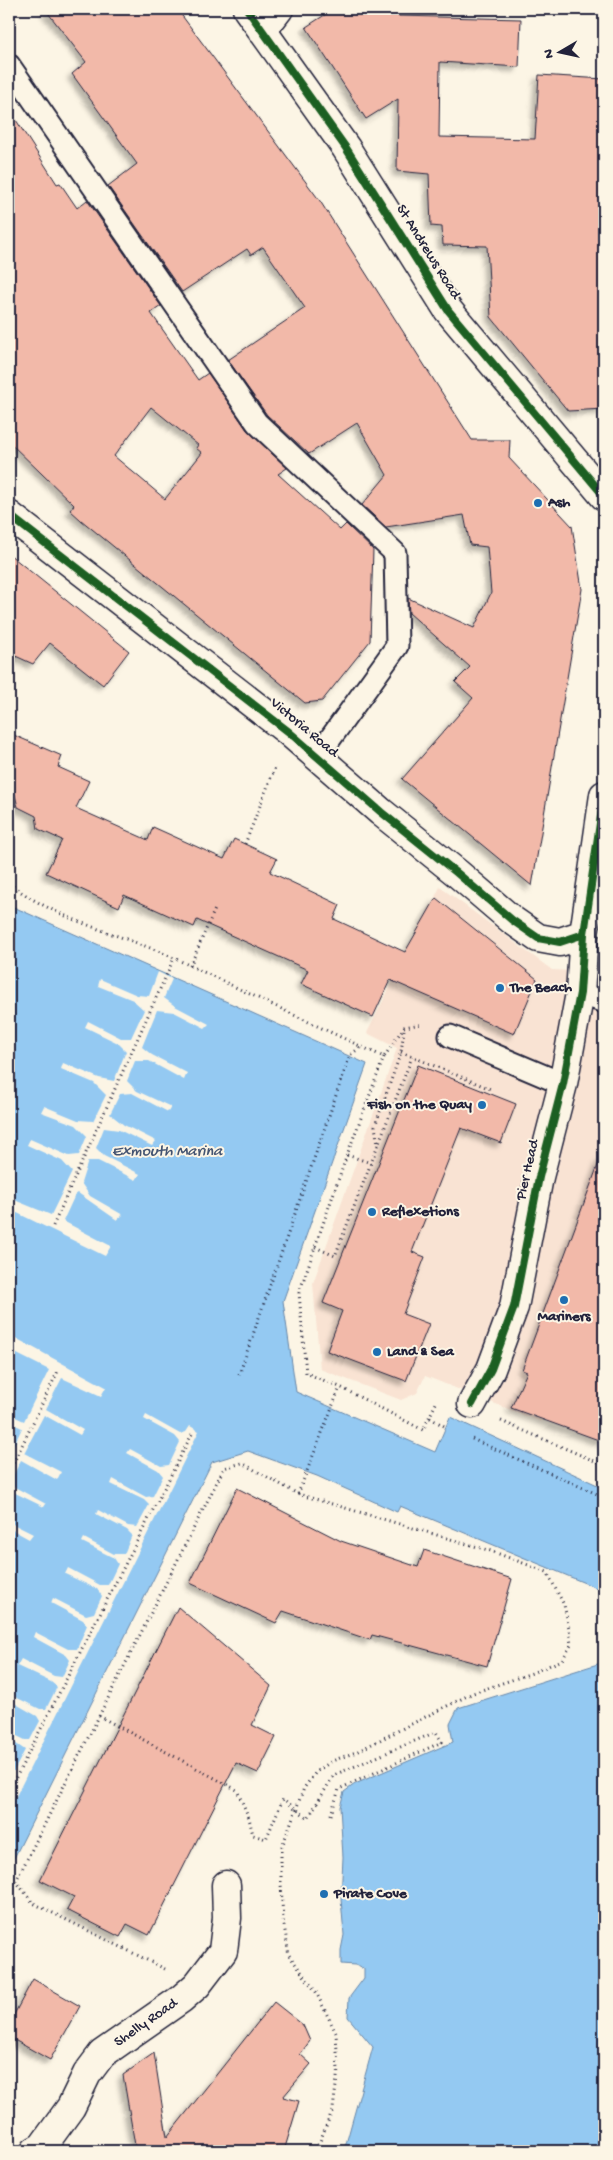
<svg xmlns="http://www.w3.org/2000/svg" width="613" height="2160" viewBox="0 0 613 2160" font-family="'Gochi Hand',sans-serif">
	<defs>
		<filter id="shadow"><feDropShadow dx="-4.5" dy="4.5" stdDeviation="2.5" flood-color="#0004"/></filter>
	</defs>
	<rect width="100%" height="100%" fill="#fcf5e5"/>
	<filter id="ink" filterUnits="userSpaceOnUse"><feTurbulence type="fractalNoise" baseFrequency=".02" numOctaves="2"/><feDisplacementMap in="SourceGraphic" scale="10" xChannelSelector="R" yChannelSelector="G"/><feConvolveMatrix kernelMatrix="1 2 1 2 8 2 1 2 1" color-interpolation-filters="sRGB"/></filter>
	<g filter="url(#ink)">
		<path fill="#f9e3d3" d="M440 887 552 970 601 972 604 954V1243L541 1422 425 1376 417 1393 401 1400 320 1369 313 1283 397 1048 367 1033Z"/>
		<path fill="#94c9f2" stroke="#6686a9" d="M9 905 367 1064 283 1301 296 1392 435 1452 450 1417 604 1488V1591L400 1506 397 1512 317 1476 248 1451 212 1462 9 1868Z
			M604 1662V2151H344L373 2047 348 2017 349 1998 364 1978V1969L355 1965 341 1964V1950L344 1935 341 1899 343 1857 340 1807 344 1792 355 1784 453 1742 450 1724 458 1708Z"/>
		<path fill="#fcf5e5" d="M158 972 172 979 164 998 175 1006 209 1024 205 1028 174 1012 157 1010 142 1047 152 1055 187 1073 184 1080 149 1061H135L127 1081 137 1091 171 1107 168 1112 132 1093 120 1094 110 1114 124 1125 156 1141 152 1146 119 1130 104 1128 96 1148 104 1156 140 1174 136 1180 98 1161H88L81 1183 90 1196 123 1215 117 1220 78 1193 75 1195 63 1221 111 1246 105 1256 9 1209V1205L12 1199 51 1215 72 1172 62 1161 27 1145 30 1139 69 1156 79 1155 87 1136 76 1125 41 1112 44 1106 78 1120 93 1121 106 1095 94 1083 61 1069 63 1063 99 1078 114 1081 126 1051 118 1043 85 1027 88 1021 121 1038H131L144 1010 133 1000 98 986 100 979 137 995 149 996Z
			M10 1335 106 1387 101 1396 62 1378 46 1409 83 1430 80 1435 44 1415 24 1453 61 1472 57 1480 21 1460 9 1484 46 1504 44 1507 9 1490V1455L22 1428 9 1422V1414L24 1421 49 1370 9 1350Z
			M146 1415 180 1434 186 1432 190 1426 199 1431 9 1810V1771H14L25 1750 9 1739V1732L25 1740H30L40 1721 37 1716 9 1700V1694L40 1709H46L57 1687 51 1682 17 1666 21 1659 54 1676 62 1677 70 1660 66 1655 33 1637 35 1632 68 1649H77L87 1625 83 1620 51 1603 53 1598 86 1615 94 1613 102 1596 97 1589 65 1574 68 1568 100 1585H108L118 1564 114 1558 82 1542 84 1538 114 1554H124L132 1535 127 1530 96 1514 98 1510 128 1526 137 1527 149 1505 144 1500 111 1484 113 1479 146 1497 153 1496 163 1476 158 1470 127 1453 130 1449 161 1466 169 1465 180 1442 175 1436 144 1419Z
			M9 1522 33 1534 29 1539 9 1528Z"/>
		<path fill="#f2b9a9" stroke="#22223b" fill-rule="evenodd" filter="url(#shadow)" d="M45 9H177L320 201 472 440H510L509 458 572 526 582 589 532 886 402 779 473 698 455 682 470 667 409 613 408 598 474 628 491 593 487 547 470 545 464 515 386 527 362 505 387 475 357 423 309 454 267 415 228 360 305 308 263 247 251 255 247 249 182 292 108 186 137 164 72 74 86 62Z
			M334 9H399V16L521 19 519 67 440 62 439 137 535 139 539 75 604 79V409L568 411 491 317 487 246 443 245 442 227 431 226 429 174 397 171 398 99 366 119 306 27Z
			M9 109 57 184 60 183 77 208 87 200 161 306 151 313 198 380 208 373 247 430 287 468 278 474 340 530 346 524 373 550 370 641 322 701 305 703 81 520 70 510 74 505 9 442ZM151 407 198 445 196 448 202 453 165 499 114 456Z
			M9 554 129 651 103 685 50 643 33 664 9 653Z
			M9 733 62 756 58 767 89 781 76 808 148 840 153 827 224 859 234 839 277 859 270 872 340 905 334 919 405 952 436 898 537 979 514 1034 390 980 373 1017 301 984 308 970 197 920 194 927 124 895 119 907 46 873 62 840 38 829 36 816 18 807 14 791 9 789Z
			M418 1065 516 1104 501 1143 461 1128 412 1252 425 1257 403 1314 429 1324 406 1381 327 1351 342 1311 323 1303Z
			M601 1157H604V1442L511 1408 527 1372 522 1370Z
			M237 1488 341 1541 418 1567 424 1550 512 1579 487 1666 372 1635 370 1640 283 1611 276 1623 190 1583Z
			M178 1607 271 1686 252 1725 276 1737 258 1773 236 1763 149 1935 127 1924 120 1937 67 1910 74 1897 40 1880Z
			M33 1979 80 2006 50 2060 9 2037V2024Z
			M274 2002 303 2025 310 2041 300 2054 311 2064 283 2097 299 2101 284 2151H136L123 2075 154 2053 167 2137Z"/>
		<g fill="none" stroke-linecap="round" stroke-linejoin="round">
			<defs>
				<path id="lane" d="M9 65 257 423 395 553 397 646 317 757
					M580 993 604 1002
					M450 1036 563 1084"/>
				<path id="street" d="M247 9 346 148 448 310 604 496
					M262 31 279 9
					M472 1404 491 1369 514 1307 539 1177 563 1084 580 993 584 934
					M35 2151 42 2147 71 2107 87 2074 102 2054 181 1999 197 1985 223 1951 227 1918 226 1885"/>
				<path id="secondary" d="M9 515 289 732 381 812 457 873 512 920 538 938 560 942 584 934 604 795"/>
			</defs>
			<use href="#lane" stroke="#22223b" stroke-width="25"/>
			<use href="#street" stroke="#22223b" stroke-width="31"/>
			<use href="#secondary" stroke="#22223b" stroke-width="31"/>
			<path stroke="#22223b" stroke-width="3" stroke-dasharray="1 4" stroke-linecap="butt" d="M245 844 276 765
				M9 883C57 921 119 933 174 958 244 991 314 1025 384 1057L404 1027 422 1024
				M190 966 215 909
				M401 1052 493 1090
				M384 1057 347 1155 299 1293 306 1373 340 1387 423 1430 437 1401
				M378 1146 375 1126 401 1052 404 1030
				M347 1155 371 1163
				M53 1226 174 958
				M315 1247 335 1256 412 1057
				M239 1375 350 1055 361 1047
				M430 1418 446 1427
				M501 1421 604 1465
				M472 1439 604 1497
				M9 1472 58 1371
				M298 1494 340 1387
				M99 1716 237 1790 249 1818 253 1835 266 1839 283 1799 308 1818 334 1775 436 1732 442 1742 339 1789 330 1818
				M9 1791 193 1432
				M9 1878 16 1881
				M165 1969 33 1903 16 1881 224 1468 242 1463 298 1494 491 1551 547 1572 564 1605 569 1628 571 1645 562 1660 532 1673 473 1693 356 1752 332 1761 316 1772 304 1788 281 1849V1883L283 1919 289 1955 316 1992 336 2033 338 2070 333 2109 316 2151"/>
			<use href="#lane" stroke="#fcf5e5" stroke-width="21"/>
			<use href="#street" stroke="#fcf5e5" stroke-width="28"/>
			<use href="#secondary" stroke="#fcf5e5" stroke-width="28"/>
			<defs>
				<path id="cycleway" d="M247 9 346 148 448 310 604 496
					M9 515 289 732 381 812 457 873 512 920 538 938 560 942 584 934
					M472 1404 491 1369 514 1307 539 1177 563 1084 580 993 584 934 604 795"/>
			</defs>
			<use href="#cycleway" stroke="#fcf5e5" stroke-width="11"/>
			<use href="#cycleway" stroke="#1b5e20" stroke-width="8"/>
		</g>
	</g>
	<g fill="#1f6fb2" stroke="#fcf5e5" stroke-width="2">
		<circle cx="538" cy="503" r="5"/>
		<circle cx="500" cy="988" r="5"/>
		<circle cx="482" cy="1105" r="5"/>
		<circle cx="372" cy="1212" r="5"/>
		<circle cx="564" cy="1300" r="5"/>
		<circle cx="377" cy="1352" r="5"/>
		<circle cx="324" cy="1894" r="5"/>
	</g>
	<g text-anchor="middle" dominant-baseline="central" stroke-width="4" stroke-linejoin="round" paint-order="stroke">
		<g font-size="15" fill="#22223b" stroke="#fcf5e5">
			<text transform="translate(428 252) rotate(58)">St Andrews Road</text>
			<text transform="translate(304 728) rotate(40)">Victoria Road</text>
			<text transform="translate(528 1170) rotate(-77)">Pier Head</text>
			<text transform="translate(146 2023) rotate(-35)">Shelly Road</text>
		</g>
		<g font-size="15" font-weight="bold" fill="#22223b" stroke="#fcf5e5" text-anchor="start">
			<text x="548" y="503">Ash</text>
			<text x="510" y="988">The Beach</text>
			<text x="472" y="1105" text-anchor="end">Fish on the Quay</text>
			<text x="382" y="1212">Reflexetions</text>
			<text x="564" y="1317" text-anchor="middle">Mariners</text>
			<text x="387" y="1352">Land &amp; Sea</text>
			<text x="334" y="1894">Pirate Cove</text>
		</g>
		<g font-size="16" font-style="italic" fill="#445472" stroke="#fcf5e5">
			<text x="167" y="1152">Exmouth Marina</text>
		</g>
	</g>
	<rect width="613" height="2160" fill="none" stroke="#fcf5e5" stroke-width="30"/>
	<rect x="15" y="15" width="583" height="2130" fill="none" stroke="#22223b" stroke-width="2" filter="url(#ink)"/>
	<g transform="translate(560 52) rotate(261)" stroke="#fcf5e5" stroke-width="4" paint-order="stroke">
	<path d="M0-4L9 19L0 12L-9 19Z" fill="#22223b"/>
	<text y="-8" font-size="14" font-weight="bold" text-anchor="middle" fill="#22223b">N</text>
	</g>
</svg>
